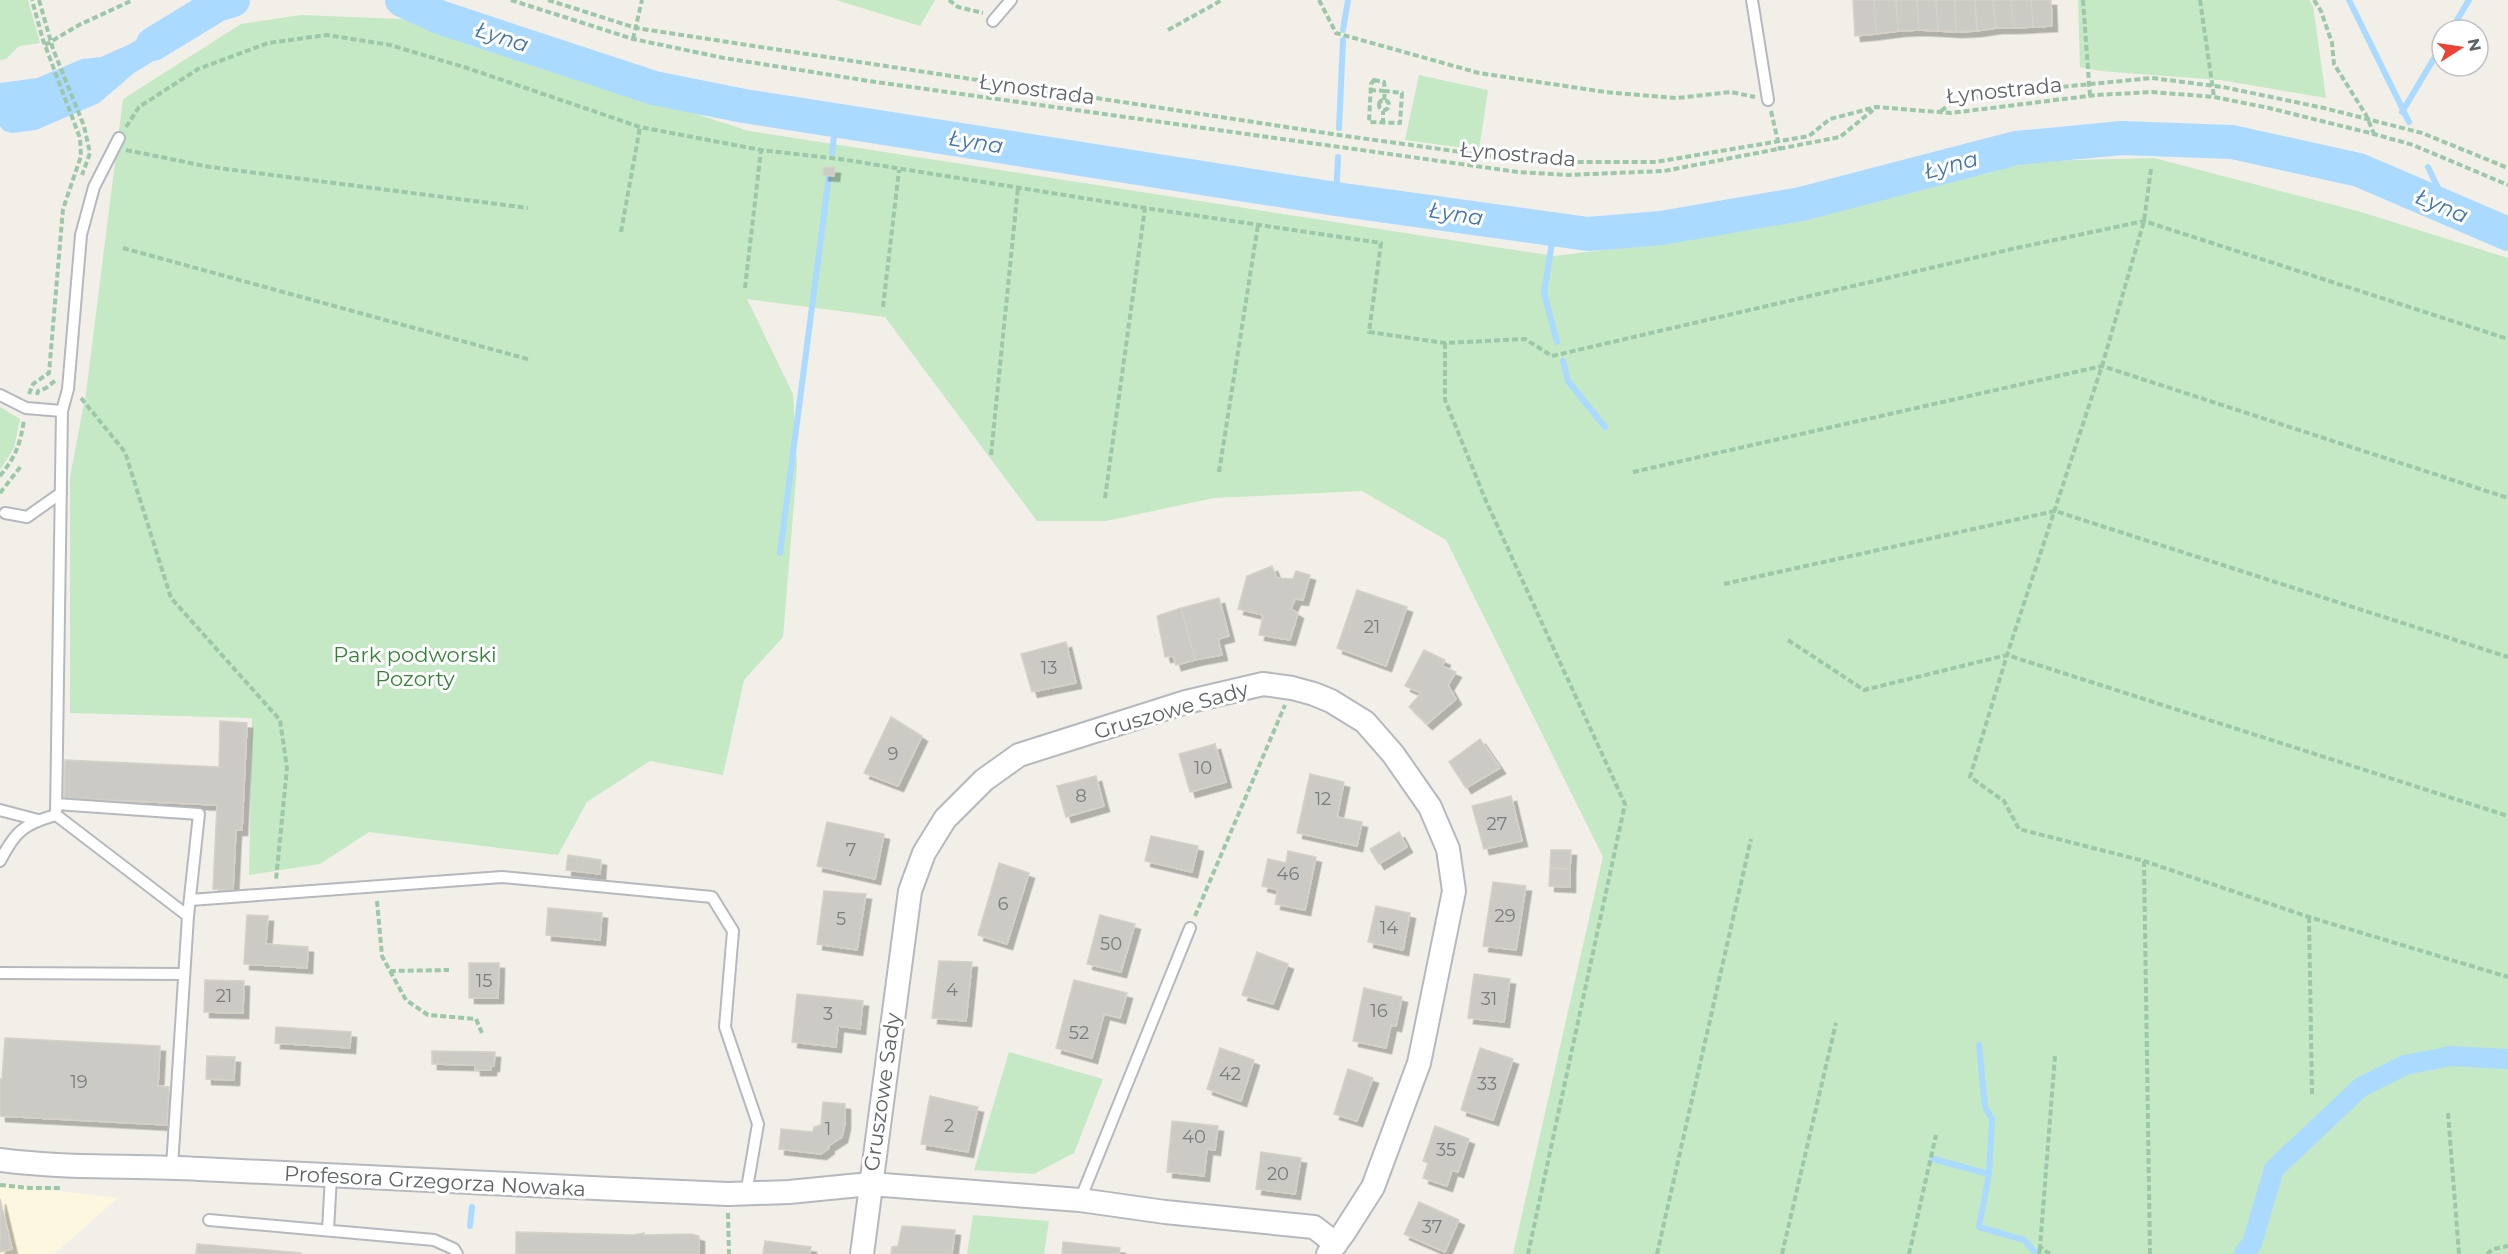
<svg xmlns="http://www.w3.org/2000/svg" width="2508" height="1254" viewBox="0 0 2508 1254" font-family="Montserrat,sans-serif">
	<defs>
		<filter id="shadow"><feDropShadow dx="5.5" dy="5.5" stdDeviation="0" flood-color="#0004"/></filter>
	</defs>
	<rect width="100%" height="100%" fill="#f1efe8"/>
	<path fill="#fef7e0" d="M0 1184 118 1198 54 1254H0Z"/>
	<path fill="#c5e8c5" d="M0 0H28L40 43 19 46 6 59 0 60Z
		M836 0H935L920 26Z
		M2078 0H2309L2313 6 2326 98 2220 80 2100 71 2080 67Z
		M301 15 401 19 749 131 1554 256 1628 247 2006 162 2154 158 2361 212 2508 258V1254H1513L1603 857 1446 540 1362 491 1214 498 1106 521H1037L885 317 747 299 793 394 797 466 783 637 744 680 723 775 650 761 587 802 558 855 369 832 320 864 249 875 252 718 70 713V477L86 393 123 99 241 24Z
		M1419 75 1488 90 1479 150 1405 140Z
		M0 407 20 419 14 448 0 470Z
		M1009 1052 1103 1079 1074 1153 1034 1174 974 1170Z
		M973 1215 1049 1221 1044 1254H967Z"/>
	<path fill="#aadaff" d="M189 7 199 33 134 73 99 103 36 130 12 133 4 131 0 126V83L37 78 82 59 101 57 130 44Z"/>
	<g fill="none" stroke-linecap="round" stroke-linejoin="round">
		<path stroke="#aadaff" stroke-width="6" d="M406 0 407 3
			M2349 0 2409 122
			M1343 30 1348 0
			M2451 30 2469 0
			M2402 112 2442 45
			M1339 128 1343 40
			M832 153 836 120
			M2428 167 2448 209
			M1336 199 1338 157
			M1554 229 1544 293 1557 342
			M1563 361 1568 381 1605 427
			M780 553 829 176
			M1979 1045 1985 1107 1992 1119 1989 1174 1979 1227 2024 1240 2034 1251
			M1933 1159 1989 1174
			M470 1226 472 1207"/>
		<path stroke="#aadaff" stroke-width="20" d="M2244 1254 2252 1243 2274 1169 2361 1087 2405 1065 2451 1056 2508 1059"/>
		<path stroke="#aadaff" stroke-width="34" d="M402 0 439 17 654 88 744 106 1336 199 1588 234 1661 228 1801 204 2016 148 2122 138 2232 142 2359 170 2508 234
			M153 44 217 5 233 0"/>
	</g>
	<path fill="#cccac5" stroke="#d6d1c6" stroke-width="1.5" filter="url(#shadow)" d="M1853 0H1874L1876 34 1855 36Z
		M1874 0H1896L1898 31 1876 34Z
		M1896 0H1917L1919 30 1898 31Z
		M1917 0H1936L1938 31 1919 30Z
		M1936 0H1955L1956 32 1938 31Z
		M1955 0H1975L1977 31 1956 32Z
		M1975 0H1993L1996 28 1977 31Z
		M1993 0H2011L2014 28H1996Z
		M2011 0H2031L2033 27 2014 28Z
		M2031 0H2051L2052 26 2033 27Z
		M824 167 835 168 834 176 823 175Z
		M1272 566 1277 578 1293 579 1296 571 1310 575 1303 600 1295 599 1291 609 1298 613 1290 640 1259 635 1263 615 1238 609 1247 576Z
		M1357 590 1407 607 1386 666 1337 648Z
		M1219 598 1229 636 1218 639 1222 655 1195 660 1181 608Z
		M1181 608 1195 660 1176 665 1173 656 1165 657 1157 616Z
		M1066 642 1076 683 1032 692 1021 654Z
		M1424 650 1445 660 1442 666 1456 672 1448 685 1456 699 1427 724 1409 707 1421 693 1405 686Z
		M891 717 922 736 898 786 864 773Z
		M220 721 247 723 242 830H236L233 890 213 889 217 805 64 798 65 760 219 767Z
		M1480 739 1500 768 1466 788 1449 762Z
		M1215 744 1226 782 1190 792 1179 754Z
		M1310 774 1344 782 1337 817 1362 822 1357 846 1297 833Z
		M1096 776 1104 806 1066 817 1057 786Z
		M1511 796 1522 841 1484 849 1472 806Z
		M827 822 884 834 875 879 817 866Z
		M1399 832 1407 847 1379 864 1370 849Z
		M1151 836 1198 846 1192 872 1145 861Z
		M1551 850H1571L1570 869 1550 868Z
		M1288 851 1316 857 1305 910 1275 904 1278 890 1262 886 1268 859 1286 863Z
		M568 855 601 860 600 874 566 870Z
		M999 863 1029 873 1007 944 978 935Z
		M1550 868 1570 869V887L1549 886Z
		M1493 882 1526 886 1516 950 1483 946Z
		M824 891 866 894 857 950 817 944Z
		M1376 906 1410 913 1403 950 1368 942Z
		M548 908 602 913 600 940 546 935Z
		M247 915 268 916 266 944 308 947 307 968 244 964Z
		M1100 915 1135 924 1121 972 1087 964Z
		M1257 952 1288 964 1273 1004 1242 995Z
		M939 961 972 962 966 1021 932 1018Z
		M469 963H499L498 998H469Z
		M1474 974 1510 979 1504 1022 1468 1018Z
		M205 980 244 981 243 1013 204 1012Z
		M1074 980 1127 993 1120 1018 1104 1014 1092 1058 1056 1048Z
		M1364 988 1402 997 1396 1026 1391 1025 1386 1048 1353 1041Z
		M797 994 863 1001 860 1029 838 1026 836 1047 792 1042Z
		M276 1027 351 1032 350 1048 275 1043Z
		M5 1038 160 1046 158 1086 169 1087 167 1125 0 1116V1079H2Z
		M1220 1048 1254 1060 1241 1101 1207 1089Z
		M1480 1048 1513 1059 1493 1120 1461 1110Z
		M432 1051 495 1052 494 1066H491V1070H475V1065L432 1064Z
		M207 1056 235 1057 234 1080 206 1079Z
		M1348 1069 1373 1078 1357 1121 1334 1114Z
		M930 1096 978 1107 968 1152 921 1144Z
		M823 1102 845 1104V1124L842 1137 828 1146 829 1148 821 1154 779 1149 781 1129 813 1132 814 1127 821 1125Z
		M1172 1121 1218 1126 1215 1150 1207 1149 1204 1176 1167 1172Z
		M1435 1126 1469 1139 1458 1172 1452 1170 1447 1186 1423 1178 1428 1163 1423 1161Z
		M1261 1152 1301 1158 1295 1194 1256 1189Z
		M0 1199 12 1249 0 1252Z
		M1419 1202 1459 1220 1445 1252 1404 1234Z
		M902 1226 955 1230 952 1254H891L892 1247 898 1246Z
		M516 1232 634 1235 644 1233V1235L690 1234 699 1236V1254H516Z
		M765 1241 811 1247 810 1254H763Z
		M1063 1242 1120 1248 1119 1254H1062Z
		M197 1244 301 1253V1254H196Z"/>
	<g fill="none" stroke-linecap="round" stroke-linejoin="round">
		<defs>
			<path id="lane" d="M1752 0 1768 100
				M993 21 1011 0
				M0 395 26 408 62 411 56 815 188 916
				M62 411 68 389 81 235 94 187 119 138
				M5 513 27 517 61 493
				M56 804 199 814 188 916 172 1167
				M0 810 38 820
				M0 861C15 832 23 824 56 815
				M190 900 502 877 712 897 733 931 725 1027 758 1124 746 1194
				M0 973 184 974
				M1080 1200 1190 928
				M209 1220 434 1240 454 1249 457 1254
				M328 1230 331 1176"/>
			<path id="street" d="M0 1160C66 1169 134 1165 200 1169 376 1179 552 1186 728 1194L789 1192 870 1184 1080 1200 1165 1212 1314 1227 1336 1244
				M862 1254 910 891 924 853 945 819 984 780 1019 755 1186 702 1263 684 1292 688 1314 694 1331 701 1365 722 1393 754 1430 807 1448 849 1454 891 1419 1063 1373 1187 1343 1234 1328 1254"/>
		</defs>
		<use href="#lane" stroke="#b5b8bc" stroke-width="14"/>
		<use href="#street" stroke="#b5b8bc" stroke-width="26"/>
		<path stroke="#9cc7a9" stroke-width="4" stroke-dasharray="6 3" stroke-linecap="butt" d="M39 0 53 49 84 126 90 153 82 175
			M511 0 633 39 724 58 869 81 1518 172 1568 175 1664 171 1840 137 1873 110
			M548 0 636 28 1339 135 1533 162H1656L1809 136 1830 119 1876 107 1951 113 2096 95 2152 92 2214 97 2269 108 2374 134 2413 145 2508 185
			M949 0 958 7 983 13
			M1319 0 1336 33 1479 73 1605 92 1677 98 1731 92 1755 97
			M2083 0 2090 96
			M2200 0 2214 97
			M2314 0 2321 11 2332 43 2334 64 2366 115 2374 134
			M1168 30 1222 0
			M633 39 642 0
			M45 45 79 25 133 0
			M1374 80 1384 82 1385 91 1402 93 1400 123 1369 122 1371 84Z
			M1370 90 1385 91 1384 100
			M1379 105a5 5 0 1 1 10 0a5 5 0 1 1-10 0Z
			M1771 111 1780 150
			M1941 111 1954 101 2009 92 2152 78 2223 87 2324 108 2422 133 2508 168
			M1383 124V111
			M126 127 139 107 198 69 268 43 327 35 390 45 467 68 640 127 761 150 840 159 1145 208 1381 243 1369 332 1445 343 1525 339 1552 356 2012 249 2144 221 2508 339
			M126 150 210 167 528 208
			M2151 169 2144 221 2102 366 2007 655 1970 777 2004 801 2019 829 2144 861 2309 917 2508 977
			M621 232 640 127
			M123 248 531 360
			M745 288 761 150
			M883 307 899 170
			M1445 343V400L1486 501 1625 804 1528 1254
			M29 394 33 384 49 373 63 209 81 156 80 138 43 40 32 0
			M37 395 38 391 46 388 56 380
			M81 398 125 452 171 598 280 720 287 768 276 880
			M991 455 1018 187
			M1219 472 1258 225
			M1633 472 2102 366 2508 498
			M0 476C16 456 20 445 24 420
			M0 493 21 466
			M1105 498 1145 208
			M1724 584 2055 511 2508 657
			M1788 640 1864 690 2007 655 2508 816
			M2144 861 2150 1254
			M377 901 382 956 390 971 449 970
			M1195 916 1285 705
			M2309 917 2312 1094
			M390 971 406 1000 428 1015 476 1019 482 1033
			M2448 1113 2459 1254
			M0 1185 30 1188H60
			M728 1213 729 1254
			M1657 1254 1751 839
			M1782 1254 1836 1023
			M1909 1254 1936 1135
			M2039 1254 2040 1247
			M2050 1254 2040 1247 2055 1056
			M2487 1254 2493 1249 2508 1246"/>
		<use href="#lane" stroke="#fff" stroke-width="10"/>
		<use href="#street" stroke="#fff" stroke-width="22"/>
	</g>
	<g text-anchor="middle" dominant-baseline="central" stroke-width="6" stroke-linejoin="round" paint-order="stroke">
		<g font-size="18" fill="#7a7d7f">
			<text x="1372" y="627">21</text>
			<text x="1049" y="668">13</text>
			<text x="893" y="754">9</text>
			<text x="1203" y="768">10</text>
			<text x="1081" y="796">8</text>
			<text x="1323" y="799">12</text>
			<text x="1497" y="824">27</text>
			<text x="851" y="850">7</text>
			<text x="1288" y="874">46</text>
			<text x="1003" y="904">6</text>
			<text x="1505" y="916">29</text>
			<text x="841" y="919">5</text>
			<text x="1389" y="928">14</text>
			<text x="1111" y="944">50</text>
			<text x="484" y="981">15</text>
			<text x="952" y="990">4</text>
			<text x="224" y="996">21</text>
			<text x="1489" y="999">31</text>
			<text x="1379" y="1011">16</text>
			<text x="828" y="1014">3</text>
			<text x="1079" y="1033">52</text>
			<text x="1230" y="1074">42</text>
			<text x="79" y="1082">19</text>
			<text x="1487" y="1084">33</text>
			<text x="949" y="1126">2</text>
			<text x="828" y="1129">1</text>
			<text x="1194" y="1137">40</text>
			<text x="1446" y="1150">35</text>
			<text x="1278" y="1174">20</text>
			<text x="1432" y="1227">37</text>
		</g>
		<g font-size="21" fill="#5f6368" stroke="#fff">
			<text transform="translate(1037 89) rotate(8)">Łynostrada</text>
			<text transform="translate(2004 90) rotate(-6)">Łynostrada</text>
			<text transform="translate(1518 154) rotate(5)">Łynostrada</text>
			<text transform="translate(1171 710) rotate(-16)">Gruszowe Sady</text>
			<text transform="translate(882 1092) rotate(-82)">Gruszowe Sady</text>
			<text transform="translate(435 1181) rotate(3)">Profesora Grzegorza Nowaka</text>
		</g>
		<g font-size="21" fill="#348238" stroke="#fff">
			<text x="415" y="654">Park podworski<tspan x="415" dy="24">Pozorty</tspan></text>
		</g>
		<g font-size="22" font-style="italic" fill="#4174aa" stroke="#fff">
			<text transform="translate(502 37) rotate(18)">Łyna</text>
			<text transform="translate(976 142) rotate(9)">Łyna</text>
			<text transform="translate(1951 165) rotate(-15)">Łyna</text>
			<text transform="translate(2442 206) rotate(23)">Łyna</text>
			<text transform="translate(1456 214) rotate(9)">Łyna</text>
		</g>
	</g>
	<g transform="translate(2460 48) rotate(78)"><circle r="28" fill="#ffffff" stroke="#bfc1c3" stroke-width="1.5"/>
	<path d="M0-4.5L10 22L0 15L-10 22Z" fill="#ea4335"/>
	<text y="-9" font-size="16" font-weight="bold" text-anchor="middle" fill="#5f6368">N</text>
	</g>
</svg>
